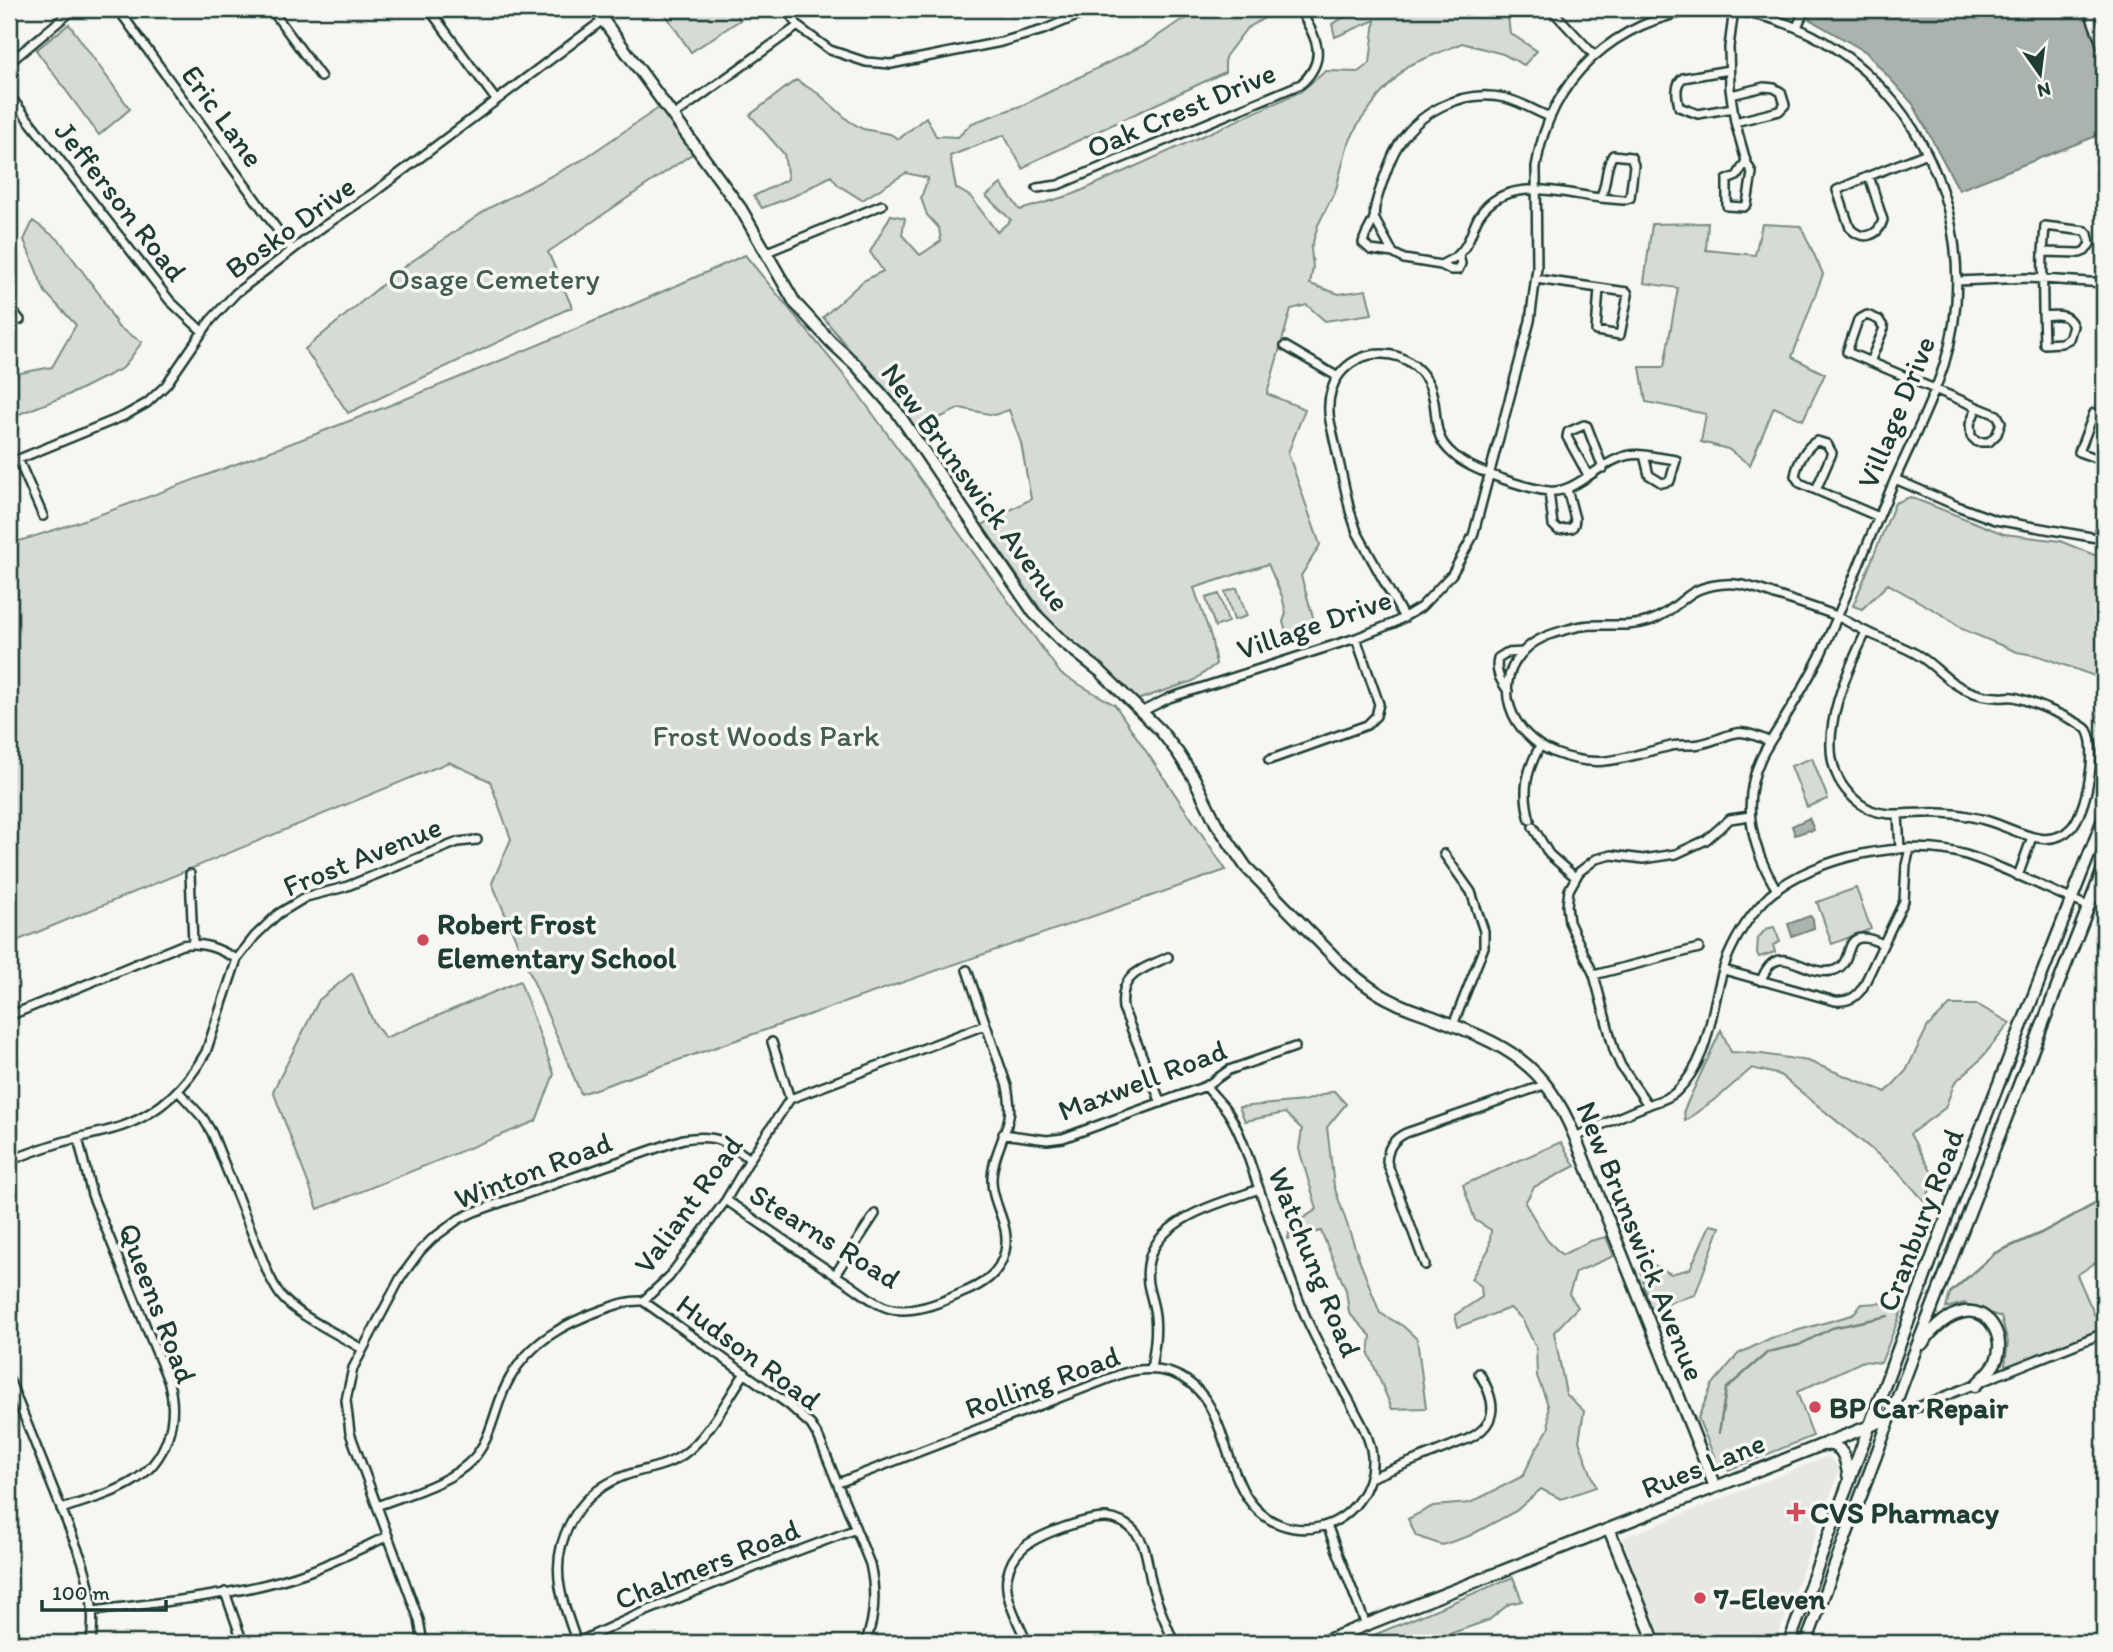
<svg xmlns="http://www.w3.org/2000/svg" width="2113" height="1652" viewBox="0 0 2113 1652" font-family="Itim,sans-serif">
	<rect width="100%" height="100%" fill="#f6f6f2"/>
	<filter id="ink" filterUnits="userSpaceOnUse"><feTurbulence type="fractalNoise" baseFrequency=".0143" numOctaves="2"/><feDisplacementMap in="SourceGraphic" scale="14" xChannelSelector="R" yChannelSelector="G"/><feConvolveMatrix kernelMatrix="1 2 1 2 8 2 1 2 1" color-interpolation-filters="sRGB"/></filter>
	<g filter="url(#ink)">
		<path fill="#e6e8e4" d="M1828 1456 1840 1469 1775 1643H1659L1623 1538Z"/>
		<path fill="#d6dbd6" stroke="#7a8c85" stroke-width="2" d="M662 9H733L740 20 691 52Z
			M1214 9H1226L1233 12 1239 9H1274L1276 11 1246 29 1225 57V72L1034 161 1023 169 1004 135 950 156 956 188 971 197 997 232 1011 220 986 196 1001 184 1020 210 1074 194 1300 92 1326 71 1358 72 1370 63 1375 20 1335 37 1332 24 1352 13 1350 9H1518L1508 17 1510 33 1537 51 1524 65 1503 54 1462 43 1407 66 1379 96 1358 124 1347 147 1336 189 1318 225 1311 249 1313 267 1310 284 1339 294 1366 290 1372 314 1325 321 1307 305 1291 309 1267 394 1305 409 1288 453 1320 545 1301 576 1318 634 1290 644 1283 622 1286 613 1282 596 1268 564 1194 588 1211 637 1216 664 1193 681 1134 701 1053 627 982 525 1031 499 1021 443 1009 410 994 415 960 408 914 430 823 317 863 281 883 271 870 252 891 215 905 218 902 235 920 255 941 241 939 228 927 215 921 198 928 178 906 173 862 200 838 185 831 176 794 196 762 208 754 196 788 179 784 154 750 115 796 80 819 94 849 121 863 129 890 134 899 139 926 117 936 136 958 137 972 123 1023 105 1146 44 1180 21Z
			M69 24 130 109 99 135 36 50Z
			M660 107 695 152 548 252 572 307 348 413 305 349 401 269 489 208 582 160Z
			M33 221 59 240 100 295 118 327 142 342 123 368 73 393 9 418V375L52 367 76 325 45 292 24 240Z
			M1708 223 1706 250 1755 255 1762 224 1801 226 1823 274 1792 357 1825 374 1803 420 1774 407 1750 465 1728 449 1701 442 1706 414 1646 402 1640 367H1664L1678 288 1644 283 1652 224Z
			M745 255 852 385 1061 674 1115 705 1226 870 581 1094 492 883 511 839 490 781 449 762 9 944V544C88 521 166 490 244 461 414 398 581 329 745 255Z
			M1910 497 2004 534 2060 541 2104 559V730L2097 720 2104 691 2103 679 2039 656 2017 652 1962 629 1946 617 1888 584 1862 609 1853 606 1895 503Z
			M1237 588 1247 616 1234 620 1225 592Z
			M1219 594 1228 622 1215 627 1206 598Z
			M1812 758 1828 799 1807 807 1791 766Z
			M1856 888 1871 929 1832 944 1817 902Z
			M1774 927 1780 942 1773 945 1775 952 1759 957 1757 953 1758 938 1766 929Z
			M352 973 373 1021 385 1038 520 981 554 1074 536 1121 318 1209 273 1091 319 1000Z
			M1950 1005H1978L2010 1023 1980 1060 1955 1082 1945 1108 1910 1134 1935 1178 1925 1202 1897 1170 1780 1075 1752 1068 1722 1094 1685 1121 1684 1110 1721 1030 1731 1052 1761 1054 1808 1061 1886 1092 1906 1071 1928 1026Z
			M1334 1091 1346 1104 1327 1127 1334 1186 1360 1262 1380 1313 1403 1326 1417 1339 1426 1408 1392 1409 1369 1354 1371 1336 1349 1313 1346 1290 1321 1231 1288 1239 1290 1227 1317 1209 1299 1149 1302 1129 1285 1113 1245 1121 1239 1107 1304 1101Z
			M1561 1142 1575 1166 1534 1187 1525 1203 1547 1240 1562 1255 1590 1241 1606 1237 1614 1256 1576 1272 1569 1294 1578 1307 1554 1332 1566 1394 1584 1411 1579 1441 1596 1487 1561 1499 1541 1489 1516 1511 1469 1536 1442 1545 1416 1536 1408 1519 1433 1506 1470 1503 1523 1476 1535 1451 1549 1428 1548 1405 1537 1376 1536 1347 1522 1319 1510 1308 1458 1327 1455 1315 1482 1297 1481 1286 1471 1279 1489 1249 1491 1230 1475 1220 1463 1185Z
			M2104 1199V1209L2096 1211 2104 1231V1257L2077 1275 2103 1334 2004 1372 2008 1342 2001 1317 1964 1303 1946 1308 1950 1293 1995 1253 2041 1233Z
			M1710 1225 1720 1227 1695 1295 1650 1308 1640 1269 1650 1263 1671 1274 1690 1269Z
			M1880 1303 1894 1309 1902 1310 1881 1363 1863 1361 1797 1392 1813 1436 1728 1470 1719 1468 1698 1418 1712 1385 1738 1354 1771 1338 1852 1315 1862 1304Z
			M1513 1577 1522 1601 1509 1604 1489 1620 1424 1643H1355Z"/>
		<path fill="#aab3ae" stroke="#72847d" stroke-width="2" d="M1812 9H2088L2104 52V133L1959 190 1913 104 1866 52 1809 19Z
			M1809 818 1814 830 1811 831 1810 830 1795 835 1792 826Z
			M1810 916 1813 919 1814 928 1792 936 1788 924Z"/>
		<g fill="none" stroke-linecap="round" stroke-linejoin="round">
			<path stroke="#72847d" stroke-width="2.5" d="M1950 1293 1995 1253 2041 1233 2104 1199
				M1719 1433 1726 1389 1768 1352 1799 1345 1832 1328 1888 1316"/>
			<defs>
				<path id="street" d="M118 9 292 250
					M271 9 321 77
					M429 9 496 100
					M786 9 800 28 830 50 866 62 891 64 1001 42 1043 30 1094 9
					M1551 9 1594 55
					M1709 9C1784 11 1847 45 1894 102 1953 175 1972 275 1944 365 1929 411 1905 454 1887 498 1864 550 1844 604 1820 656 1809 678 1796 700 1783 721 1776 733 1767 745 1761 758 1740 803 1752 850 1777 890
					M1734 9 1729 47 1730 89 1735 122 1746 161 1752 173 1747 204 1744 207 1727 206V180L1737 176 1746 161
					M2088 9 2104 52
					M1797 27 1805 9
					M9 63 74 9
					M1729 70 1683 78C1674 85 1677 97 1679 107L1698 114 1733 108
					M9 95 170 301 203 332
					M1731 95 1764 87 1774 88 1781 92 1785 105 1779 111 1735 122
					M673 116 798 26
					M1613 155 1631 157 1634 165 1630 198 1623 200 1600 198C1608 184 1604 168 1613 155Z
					M1869 176 1883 220C1878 237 1862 241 1850 228L1837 190Z
					M1869 176 1927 153
					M1037 188 1058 185 1301 84C1329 59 1316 36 1299 9
					M1374 218 1393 253 1404 259 1441 265C1447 261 1454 259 1459 254 1470 244 1472 228 1479 216 1505 175 1561 193 1600 198
					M2045 226 2085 231 2088 234 2090 244 2085 251 2080 253 2043 252Z
					M767 252 882 205
					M2043 252C2042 283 2043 313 2044 344L2061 343 2069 339 2073 326C2067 312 2056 315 2043 316
					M1393 253 1371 250 1363 243C1365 233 1371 227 1374 218 1375 215 1374 211 1375 207 1378 194 1389 162 1395 151 1415 113 1462 88 1505 98 1521 102 1535 111 1550 117
					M1441 265 1451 270H1458L1461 264 1459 254
					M1536 279 1599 288
					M1957 281 2028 278 2104 283
					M1599 288 1627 292 1628 295 1620 335 1596 331Z
					M9 307 20 320
					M1285 346 1338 377
					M1870 362 1884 328 1879 320 1867 315 1858 320 1847 352 1977 407
					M1977 407 1997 415 2001 422 1997 434 1989 442H1977L1971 436 1970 424Z
					M2104 417 2094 413 2079 452 2101 460 2104 452
					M1817 441 1827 444 1832 453 1816 490 1800 483 1795 476C1797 464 1806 446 1817 441Z
					M1644 455 1676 460 1670 481 1662 483 1649 475Z
					M18 459 43 516
					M9 463 124 416 147 403 166 385 210 321 236 293 324 226 372 194 603 20
					M1588 475 1567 437 1568 432 1584 425 1587 426 1603 468
					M1895 479 1957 506 1995 520 2097 538 2104 542
					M1816 490 1879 517
					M1549 491 1553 525 1558 530 1572 528 1574 525 1575 519 1567 489
					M2097 538 2104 521
					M1404 618 1357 532 1350 511 1330 421C1327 404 1329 389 1339 375 1349 362 1364 354 1380 354 1406 353 1428 372 1433 397 1436 409 1435 422 1439 434 1441 442 1448 450 1454 455 1469 470 1526 488 1548 491 1581 495 1606 449 1644 455
					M1508 691C1500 680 1495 672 1498 658L1506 653 1523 652
					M1141 712 1169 698 1356 638 1394 623 1421 607 1452 574 1473 536 1530 321 1537 268 1536 167C1550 77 1615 20 1703 9
					M1770 742C1734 724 1735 736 1700 744 1690 746 1681 744 1671 746 1627 756 1601 771 1555 753 1511 736 1488 682 1528 647 1540 637 1554 633 1569 629 1595 620 1623 630 1649 621 1667 615 1677 603 1692 593 1703 586 1722 583 1735 584 1750 585 1764 591 1778 596 1797 602 1816 608 1834 615 1846 620 1856 627 1867 632 1885 641 1905 646 1921 657 1938 668 1950 685 1969 691 1978 695 1989 697 1998 697 2003 698 2008 696 2013 697 2023 698 2082 722 2087 730 2099 748 2086 813 2071 828 2046 854 2010 825 1981 819 1962 814 1942 812 1923 813 1904 813 1889 817 1871 810 1856 803 1842 789 1836 773 1819 732 1848 669 1866 632
					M1269 760 1367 725 1376 716 1379 704 1356 638
					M1898 815 1900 849
					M1530 820C1522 791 1526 772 1540 746
					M1533 827 1549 854 1575 877
					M1444 854 1471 892 1484 931V947L1453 1025
					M190 874 193 943
					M2018 876 2032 837
					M1724 970 1835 1001C1848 1002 1856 998 1863 987L1904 901 1906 865 1910 848
					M1594 975 1699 948
					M1761 981C1777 937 1802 976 1831 971 1854 967 1843 938 1862 938 1869 937 1877 942 1883 944
					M9 1016 182 945C203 941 219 949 237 959
					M772 1042 790 1099
					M178 1091 203 1118 212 1133 268 1273C272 1281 276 1290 282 1297 298 1316 340 1335 362 1349
					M1161 1103 1123 1008C1119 973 1142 970 1168 957
					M1648 1105 1621 1066 1614 1050 1594 975 1569 922 1567 906 1569 890 1579 872 1596 859 1612 855 1643 859 1676 854 1706 840 1730 819 1750 816
					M1003 1134 1047 1140 1063 1138 1206 1086 1229 1070 1295 1047
					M1575 1137C1599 1126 1623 1115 1648 1105 1657 1101 1669 1099 1676 1092 1715 1055 1709 1002 1728 956 1738 933 1752 912 1770 895 1814 856 1911 837 1966 855 2008 868 2047 890 2088 906
					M9 1161C29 1153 50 1145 70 1140 89 1134 109 1132 128 1124 163 1110 188 1084 206 1052L237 959 255 936 278 914 306 897 345 887 458 842 477 840
					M726 1200C767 1228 807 1257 849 1284 860 1291 872 1302 885 1307 909 1316 940 1303 962 1293 982 1285 1000 1274 1005 1251 1011 1224 991 1204 992 1179 992 1158 1005 1138 1009 1117 1011 1107 1009 1096 1007 1086L967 970
					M1425 1265 1387 1162C1387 1149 1393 1139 1406 1133L1544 1085
					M835 1275 875 1214
					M643 1301 789 1405 811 1425 819 1438 870 1564C876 1591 876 1617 865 1643
					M1151 1369C1154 1351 1157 1334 1155 1316 1154 1305 1150 1295 1148 1284 1139 1221 1215 1206 1259 1189
					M9 1379 82 1560C91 1588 95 1613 91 1643
					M1890 1418 2104 1333
					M1370 1478 1468 1439C1501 1423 1495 1399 1479 1373
					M838 1483 1121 1374C1137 1369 1153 1368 1168 1372 1240 1393 1213 1498 1279 1524 1292 1529 1307 1530 1320 1527 1352 1519 1374 1488 1372 1456 1370 1436 1359 1419 1350 1402 1336 1376 1321 1350 1308 1322 1288 1277 1274 1230 1257 1183 1249 1160 1242 1135 1229 1114 1223 1104 1213 1096 1206 1086
					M377 1506C407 1494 449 1484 472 1460 494 1437 494 1404 510 1378 530 1342 565 1323 602 1310 616 1305 629 1300 643 1301L669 1277 726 1200 750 1159 790 1099 985 1025
					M61 1509C85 1501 110 1495 132 1482 167 1461 179 1420 169 1383L92 1195 78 1138
					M1327 1525 1366 1625
					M225 1592 243 1643
					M93 1611C165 1601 241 1596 310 1571 336 1561 362 1548 388 1536
					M423 1643 419 1620 350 1433 346 1400 353 1368 401 1277 421 1250 432 1239 459 1219 474 1212 683 1139C715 1134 724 1140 750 1159
					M576 1643 637 1615 763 1564 856 1529
					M577 1643C571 1625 563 1606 560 1587 552 1541 577 1496 619 1478 641 1468 664 1469 684 1454 709 1436 727 1399 745 1373
					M1027 1643C1019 1623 1004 1599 1007 1577 1009 1567 1014 1556 1022 1549 1036 1535 1087 1517 1107 1518 1117 1519 1128 1524 1135 1532 1149 1547 1147 1570 1153 1588 1158 1607 1167 1625 1174 1643"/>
				<path id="secondary" d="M595 9 741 209 795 303 831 342 857 366 897 412 1034 613 1062 641 1100 671 1160 730 1178 753 1194 778 1216 823 1246 867 1344 967C1359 980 1375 993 1393 1001 1405 1008 1420 1012 1433 1017 1505 1045 1544 1061 1575 1137L1715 1487
					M1922 1344C1932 1330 1946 1315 1964 1312 1991 1308 2006 1340 1996 1361 1992 1371 1982 1378 1975 1386
					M1825 1445C1845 1443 1846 1463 1849 1479
					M1609 1529 1655 1643
					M1320 1643 1890 1418
					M1789 1643 1960 1182 2104 817
					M1806 1643 1912 1359 2104 867"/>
			</defs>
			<use href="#street" stroke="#1f3d34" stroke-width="12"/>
			<use href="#secondary" stroke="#1f3d34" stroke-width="15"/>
			<use href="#street" stroke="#f6f6f2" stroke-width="7"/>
			<use href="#secondary" stroke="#f6f6f2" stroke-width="10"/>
		</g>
	</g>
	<g fill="#d1495b" stroke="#f6f6f2" stroke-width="2.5">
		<circle cx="423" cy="940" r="7"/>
		<circle cx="1815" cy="1407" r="7"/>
		<path d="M1792.5 1501.5h7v7h7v7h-7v7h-7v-7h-7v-7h7z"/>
		<circle cx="1700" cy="1598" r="7"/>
	</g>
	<g text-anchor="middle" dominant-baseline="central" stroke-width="7" stroke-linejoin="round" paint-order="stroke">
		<g font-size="30" fill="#1f3d34" stroke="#f6f6f2">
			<text transform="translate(1181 110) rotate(-23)">Oak Crest Drive</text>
			<text transform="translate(223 116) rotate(54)">Eric Lane</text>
			<text transform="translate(121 201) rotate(52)">Jefferson Road</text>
			<text transform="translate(290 227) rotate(-36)">Bosko Drive</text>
			<text transform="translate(1896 412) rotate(-68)">Village Drive</text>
			<text transform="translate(976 487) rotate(54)">New Brunswick Avenue</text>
			<text transform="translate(1314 624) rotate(-19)">Village Drive</text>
			<text transform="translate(362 856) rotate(-22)">Frost Avenue</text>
			<text transform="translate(1142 1080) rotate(-21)">Maxwell Road</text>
			<text transform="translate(533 1170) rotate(-21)">Winton Road</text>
			<text transform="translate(688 1204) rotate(-54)">Valiant Road</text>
			<text transform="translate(1920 1220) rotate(-69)">Cranbury Road</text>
			<text transform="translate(825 1236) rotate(32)">Stearns Road</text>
			<text transform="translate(1641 1241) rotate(68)">New Brunswick Avenue</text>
			<text transform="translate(1315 1262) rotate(68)">Watchung Road</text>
			<text transform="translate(158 1303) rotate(69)">Queens Road</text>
			<text transform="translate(749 1352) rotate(37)">Hudson Road</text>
			<text transform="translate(1042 1382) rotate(-20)">Rolling Road</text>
			<text transform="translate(1703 1465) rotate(-22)">Rues Lane</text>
			<text transform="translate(707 1564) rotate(-22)">Chalmers Road</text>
		</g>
		<g font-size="30" fill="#445d54" stroke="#f6f6f2">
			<text x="494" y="278">Osage Cemetery</text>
			<text x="766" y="735">Frost Woods Park</text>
		</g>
		<g font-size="30" font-weight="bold" fill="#1f3d34" stroke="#f6f6f2" text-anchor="start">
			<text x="437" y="923">Robert Frost<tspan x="437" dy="34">Elementary School</tspan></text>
			<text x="1829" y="1407">BP Car Repair</text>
			<text x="1810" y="1512">CVS Pharmacy</text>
			<text x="1714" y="1598">7-Eleven</text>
		</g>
	</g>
	<rect width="2113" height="1652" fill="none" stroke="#f6f6f2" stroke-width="35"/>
	<rect x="18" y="18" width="2078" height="1617" fill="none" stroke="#1f3d34" stroke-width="2.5" filter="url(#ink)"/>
	<g transform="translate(2040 74) rotate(166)" stroke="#f6f6f2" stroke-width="5" paint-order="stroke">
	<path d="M0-5L12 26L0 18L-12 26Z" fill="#1f3d34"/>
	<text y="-10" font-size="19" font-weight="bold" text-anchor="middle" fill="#1f3d34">N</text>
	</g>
	<path d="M42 1600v10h124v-10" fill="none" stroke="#1f3d34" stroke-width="3.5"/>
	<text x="52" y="1600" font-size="21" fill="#1f3d34" stroke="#f6f6f2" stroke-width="5" paint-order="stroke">100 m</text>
</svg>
